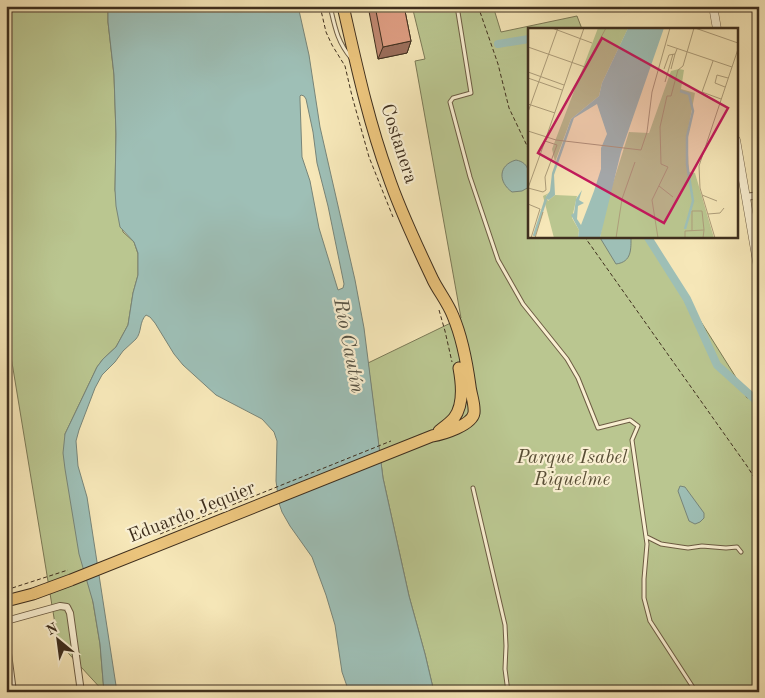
<svg xmlns="http://www.w3.org/2000/svg" width="765" height="698" viewBox="0 0 765 698" font-family="'Old Standard TT',serif">
	<rect width="100%" height="100%" fill="#f6e7b8"/>
	<filter id="stains"><feTurbulence type="fractalNoise" baseFrequency=".004" numOctaves="4"/><feColorMatrix values="0 0 0 0 .2 0 0 0 0 .09 0 0 0 0 .02 0 0 0 .5 -.17"/></filter>
	<radialGradient id="worn" r=".72"><stop offset=".6" stop-color="#630" stop-opacity="0"/><stop offset="1" stop-color="#630" stop-opacity=".3"/></radialGradient>
	<path fill="#bac690" stroke="#7c7a57" d="M6 6H108V22L114 75 116 134 115 190 123 232 134 242 138 254V275L133 293 128 325 116 347 103 359 97 367 65 434 100 644 104 692 58 642 6 326Z
		M412 6H493L501 32 577 16 582 29H529V236H647L737 379 747 398 759 394V692H434L425 654 409 596 383 478 368 363 461 318 415 61 425 59Z"/>
	<path fill="#9ebfb6" stroke="#788579" fill-rule="evenodd" d="M108 6H298L309 55 320 127 355 280 364 328 383 478 409 596 425 654 434 692H349L342 672 335 625 326 595 312 557 290 526 282 512 279 503 276 481 277 441 274 432 262 419 216 395 183 365 174 354 155 323 150 317 146 315C139 322 142 332 136 339L123 351 115 362 102 375 95 388 79 430 76 441 78 466 87 497 117 692H104L100 644 93 602 79 554 65 469 63 453 65 434 97 367 103 359 116 347 128 325 133 293 138 275V253L134 242 120 227 116 206 115 190 116 134 114 75 108 22ZM301 95 304 96 306 99 313 132 317 163 328 206 344 284 343 288 338 290 319 228 310 181 302 157 300 100V96Z
		M516 160C531 163 529 175 529 187L522 191 512 192C498 182 498 165 516 160Z
		M599 236H631C631 249 632 262 616 264Z
		M680 486 685 487 704 513V518L700 522 695 524 689 521 678 491Z"/>
	<g fill="none" stroke-linecap="round" stroke-linejoin="round">
		<path stroke="#9ebfb6" stroke-width="8" d="M498 44 529 39
			M647 236 687 299 717 365 759 403"/>
		<defs>
			<path id="service" d="M330 6C335 27 337 41 351 58
				M457 6 471 93 453 98 450 102 470 177 498 260 523 304 567 359 578 378 598 428 630 420 638 426 632 440 647 544 644 579V598L650 621 696 692
				M6 124 7 145 6 157
				M473 488 505 625 506 646 505 669 508 692
				M647 537 661 544 681 547 688 548 702 546 726 548 737 547 741 552"/>
			<path id="minor" d="M746 197 759 195
				M6 621 60 606 67 607 70 613 81 692
				M6 638 13 692"/>
			<path id="tertiary" d="M713 6 717 29
				M736 140 759 273"/>
			<path id="trunk" d="M439 431C444 427 450 423 454 418 464 405 462 384 459 368
				M6 601 33 594 71 580 432 436C444 434 472 425 474 413 475 404 471 395 470 386 467 364 462 337 453 316 448 303 439 292 433 280 417 246 400 211 388 175 368 120 356 63 343 6"/>
		</defs>
		<use href="#service" stroke="#6d5d44" stroke-width="5"/>
		<use href="#minor" stroke="#6d5d44" stroke-width="8"/>
		<use href="#tertiary" stroke="#6d5d44" stroke-width="9"/>
		<use href="#trunk" stroke="#3f2f1e" stroke-width="13"/>
		<path stroke="#3f2f1e" stroke-width="1" stroke-dasharray="4 2.5" stroke-linecap="butt" d="M320 6 326 32 332 45 345 66 352 96 369 157 393 217
			M478 6 498 64 509 108 529 150
			M584 236 747 466 759 485
			M439 310 445 331 452 362
			M160 534 391 441
			M6 590 68 570"/>
		<use href="#service" stroke="#f9efd1" stroke-width="3"/>
		<use href="#minor" stroke="#f9efd1" stroke-width="6"/>
		<use href="#tertiary" stroke="#f9efd1" stroke-width="8"/>
		<use href="#trunk" stroke="#ebc47c" stroke-width="11"/>
	</g>
	<path fill="#bf8770" stroke="#3f2f1e" d="M368 6H404L411 41 407 53 378 59Z"/>
	<path fill="#9b6e5b" stroke="#3f2f1e" d="M411 41 407 53 378 59 383 47Z"/>
	<path fill="#de9d82" stroke="#3f2f1e" d="M375 6H404L411 41 383 47Z"/>
	<g text-anchor="middle" dominant-baseline="central" stroke-width="4.5" stroke-linejoin="round" paint-order="stroke">
		<g font-size="19" fill="#3f2f1e" stroke="#f9efd1">
			<text transform="translate(398 144) rotate(72)">Costanera</text>
			<text transform="translate(192 513) rotate(-22)">Eduardo Jequier</text>
		</g>
		<g font-size="19" font-style="italic" fill="#584d35" stroke="#f9efd1">
			<text x="572" y="458">Parque Isabel<tspan x="572" dy="22">Riquelme</tspan></text>
		</g>
		<g font-size="20" font-style="italic" fill="#575344" stroke="#f9efd1">
			<text transform="translate(348 346) rotate(79)">Río Cautín</text>
		</g>
	</g>
	<g transform="translate(528 28)">
		<rect width="210" height="210" fill="#f6e7b8"/>
		<path d="M70 0H100L74 55 71 68 43 91 27 134 24 121ZM151 41 156 42 153 61 167 65 159 107 161 144 167 145 186 210H72L78 177 101 104 121 105 143 43ZM21 165 18 168 20 173 27 167 49 168 44 190 51 202 50 210H26L15 168Z" fill="#bac690"/>
		<path d="M100 0H136L93 124 72 210H50L51 202 43 187 46 185 48 171 54 162 51 172 56 175 50 178 49 191 53 197 66 163 73 141V120L79 106 69 76 46 90 26 147 27 167 21 172 17 170 22 163 24 145 43 91 71 68 74 55Z" fill="#9ebfb6"/>
		<path fill="none" stroke="#9ebfb6" stroke-width="2.5" d="M152 63 161 66 165 83 159 109V136L165 173 157 201M6 208 18 171"/>
		<path fill="none" stroke="#ad9d7a" stroke-width="1" d="M24 0 64 15M167 0 210 15M139 17 204 39M0 19 57 39 78 0M185 33 174 64 193 71M136 41 141 27 147 26 149 21M143 41 147 26M150 42 155 38 166 0M0 44 36 57M0 50 34 62M137 54 145 26M197 59 187 55 189 47 200 50M0 76 27 85M0 84 30 0M0 103 28 112 113 122 119 104 124 64 142 0M18 110 56 0M131 158 145 169M0 160 15 164 18 162 17 149 29 117 17 113M0 160 17 113M174 167 189 173M0 176 12 181 3 210M180 186 192 185 196 180M164 203V183H174L176 202M7 210 15 184M88 210 94 171 107 134M130 210 124 172 140 139 133 136 132 99 139 68H143L150 42M157 210V203L176 202 175 210M187 210 172 160 171 138 210 21"/>
		<path fill="#c2185b" fill-opacity="0.15" stroke="#c2185b" stroke-width="2.5" d="M74 10 200 80 136 195 10 125Z"/>
		<rect width="210" height="210" fill="none" stroke="#3f2f1e" stroke-width="2.5"/>
	</g>
	<rect width="765" height="698" fill="none" stroke="#f6e7b8" stroke-width="25"/>
	<rect x="8" y="8" width="750" height="683" fill="none" stroke="#3f2f1e" stroke-width="2.5"/>
	<rect x="12" y="12" width="740" height="673" fill="none" stroke="#3f2f1e"/>
	<g transform="translate(58 640) rotate(331)" stroke="#f9efd1" stroke-width="4" paint-order="stroke">
	<path d="M0-4L9 19L0 12L-9 19Z" fill="#3f2f1e"/>
	<text y="-8" font-size="14" font-weight="bold" text-anchor="middle" fill="#3f2f1e">N</text>
	</g>
	<rect width="100%" height="100%" filter="url(#stains)"/>
	<rect width="100%" height="100%" fill="url(#worn)"/>
</svg>
